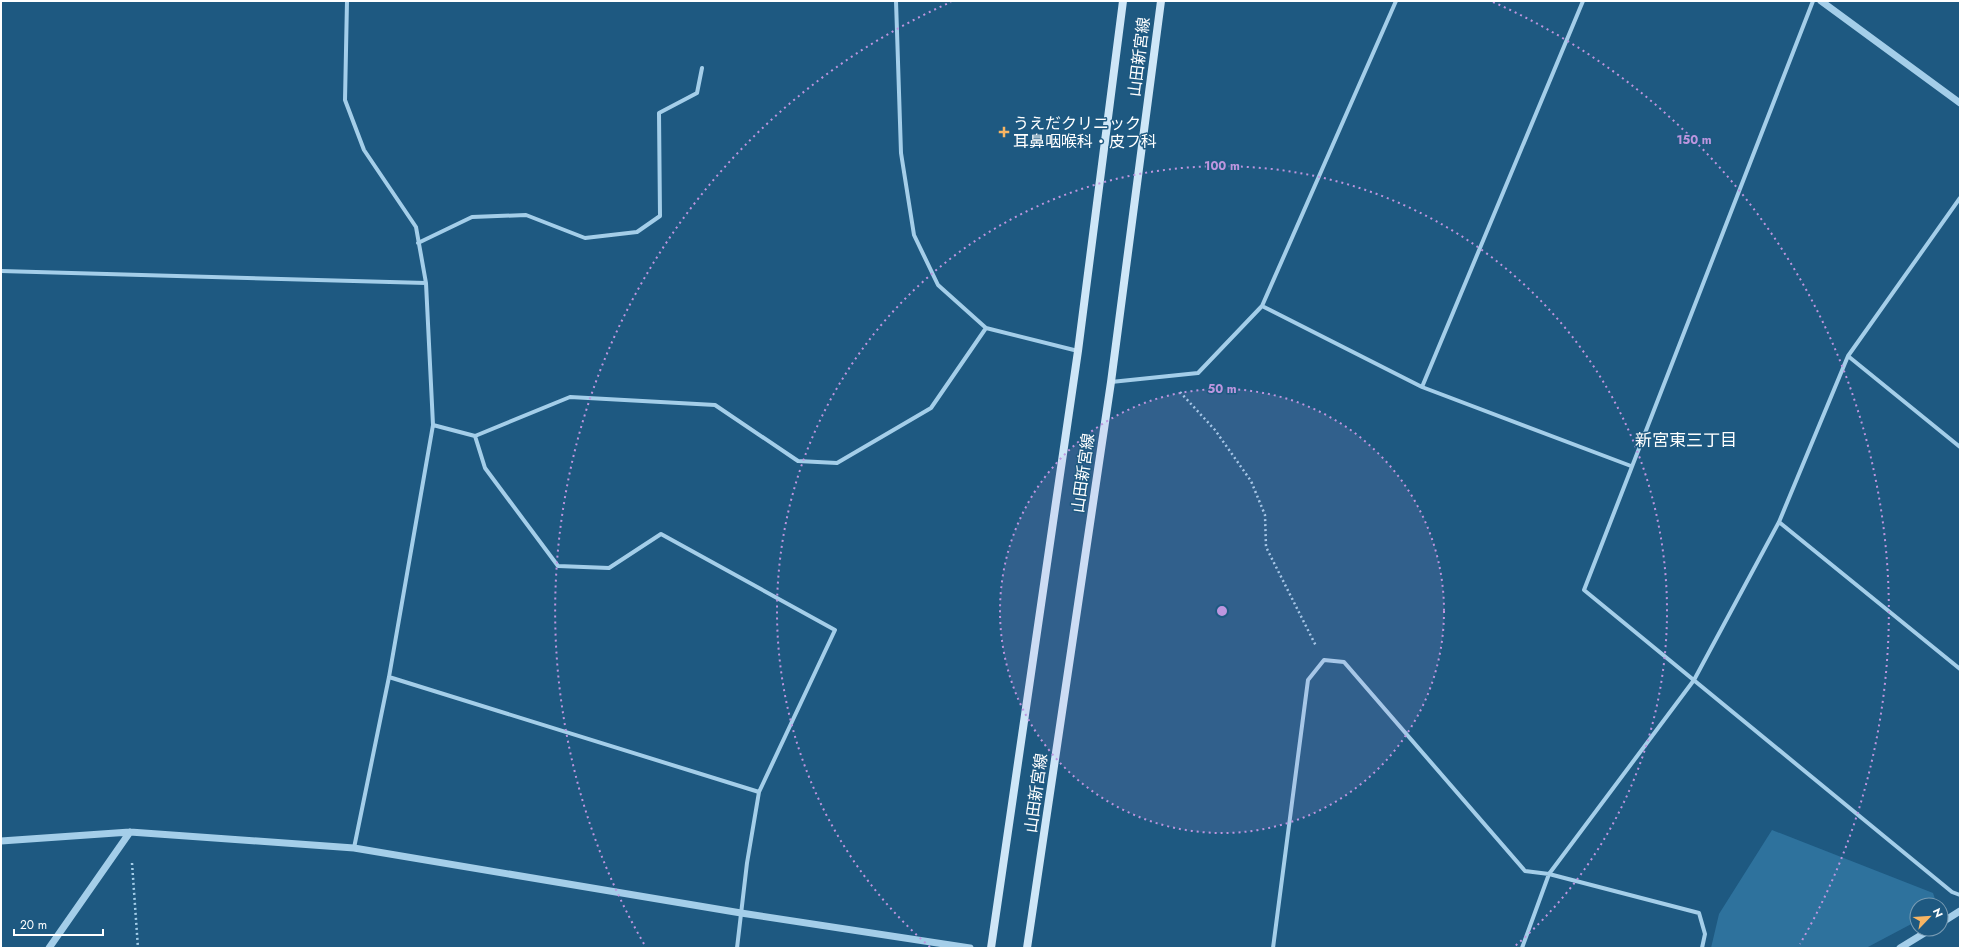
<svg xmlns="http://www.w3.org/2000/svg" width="1961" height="949" viewBox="0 0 1961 949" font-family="Jost,'Noto Sans JP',sans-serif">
	<rect width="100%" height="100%" fill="#1e5981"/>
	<path fill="#2e729d" d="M1772 830 1933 893 1937 905H1917V921L1866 948H1711L1719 914Z"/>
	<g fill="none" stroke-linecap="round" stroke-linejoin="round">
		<path stroke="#a4cee9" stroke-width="2.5" stroke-dasharray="2 3" stroke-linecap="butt" d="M1180 392 1215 430 1251 481 1265 515 1266 547 1316 646
			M132 863 138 948"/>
		<path stroke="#a4cee9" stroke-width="4" d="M347 1 345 100 364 150 416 227 426 283 433 425 389 677 354 848
			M896 1 901 153 914 235 938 285 986 328 1078 351
			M1813 1 1584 590 1952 892 1960 895
			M418 243 472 217 526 215 585 238 637 232 660 216 659 113 697 93 702 68
			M1 271 426 283
			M1262 306 1422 387 1631 466
			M1848 356 1960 447
			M1111 382 1198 373 1262 306 1396 1
			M1422 387 1583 1
			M433 425 475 436 570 397 715 405 798 461 837 463 931 408 986 328
			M475 436 485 468 558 566 609 568 661 534 835 630 759 792 747 863 737 948
			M1779 522 1960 669
			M389 677 759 792
			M1273 948 1308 680 1324 660 1344 662 1525 871 1549 874 1699 913 1705 934 1702 948
			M1522 948 1549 874 1694 680 1779 522 1848 356 1960 198"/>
		<path stroke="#a4cee9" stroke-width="7" d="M1821 1 1960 103
			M1 841 130 832 354 848 741 913 970 948
			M1941 923 1960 911
			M49 948 130 832
			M1900 948 1931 929"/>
		<path stroke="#cee6f7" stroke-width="8" d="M991 948 1078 351 1123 1
			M1027 948 1111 382 1161 1"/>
	</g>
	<circle cx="1222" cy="611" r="222" fill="#bd96df" fill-opacity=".12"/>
	<g fill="none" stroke="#bd96df" stroke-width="2" stroke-dasharray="2 4">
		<circle cx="1222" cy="611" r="222"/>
		<path d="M930 947A445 445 0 1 1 1514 947"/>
		<path d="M644 944A667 667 0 0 1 951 2M1493 2A667 667 0 0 1 1800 944"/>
	</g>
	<path fill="#f7b563" stroke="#1e5981" stroke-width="1.5" d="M1002 126h4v4h4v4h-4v4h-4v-4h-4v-4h4z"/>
	<g text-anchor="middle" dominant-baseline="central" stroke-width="3" stroke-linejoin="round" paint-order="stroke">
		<g font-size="16" fill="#fff" stroke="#1e5981">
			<text transform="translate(1139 57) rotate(-83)">山田新宮線</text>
			<text transform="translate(1083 473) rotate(-82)">山田新宮線</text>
			<text transform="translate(1036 793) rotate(-82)">山田新宮線</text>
		</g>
		<g font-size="16" fill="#fff" stroke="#1e5981" text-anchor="start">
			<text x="1013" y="123">うえだクリニック<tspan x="1013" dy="18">耳鼻咽喉科・皮フ科</tspan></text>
		</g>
		<g font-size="17" fill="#fff" stroke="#1e5981">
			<text x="1686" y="440">新宮東三丁目</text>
		</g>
	</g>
	<circle cx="1222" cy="611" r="6" fill="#bd96df" stroke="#1e5981" stroke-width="2"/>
	<g font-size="12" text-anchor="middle" font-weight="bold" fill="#bd96df" stroke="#1e5981" stroke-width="3" stroke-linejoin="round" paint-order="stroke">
		<text x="1694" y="144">150 m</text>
		<text x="1222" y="170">100 m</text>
		<text x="1222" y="393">50 m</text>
	</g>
	<rect width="1961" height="949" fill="none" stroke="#ffffff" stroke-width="4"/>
	<g transform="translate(1929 917) rotate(65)"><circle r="19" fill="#1e5981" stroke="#789bb3"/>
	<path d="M0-3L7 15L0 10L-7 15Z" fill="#f7b563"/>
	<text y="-6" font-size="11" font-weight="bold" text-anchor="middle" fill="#ffffff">N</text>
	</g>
	<path d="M14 929v6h89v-6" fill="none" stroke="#ffffff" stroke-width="2"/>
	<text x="20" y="929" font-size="12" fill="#ffffff" stroke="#1e5981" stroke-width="3" paint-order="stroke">20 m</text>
</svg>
